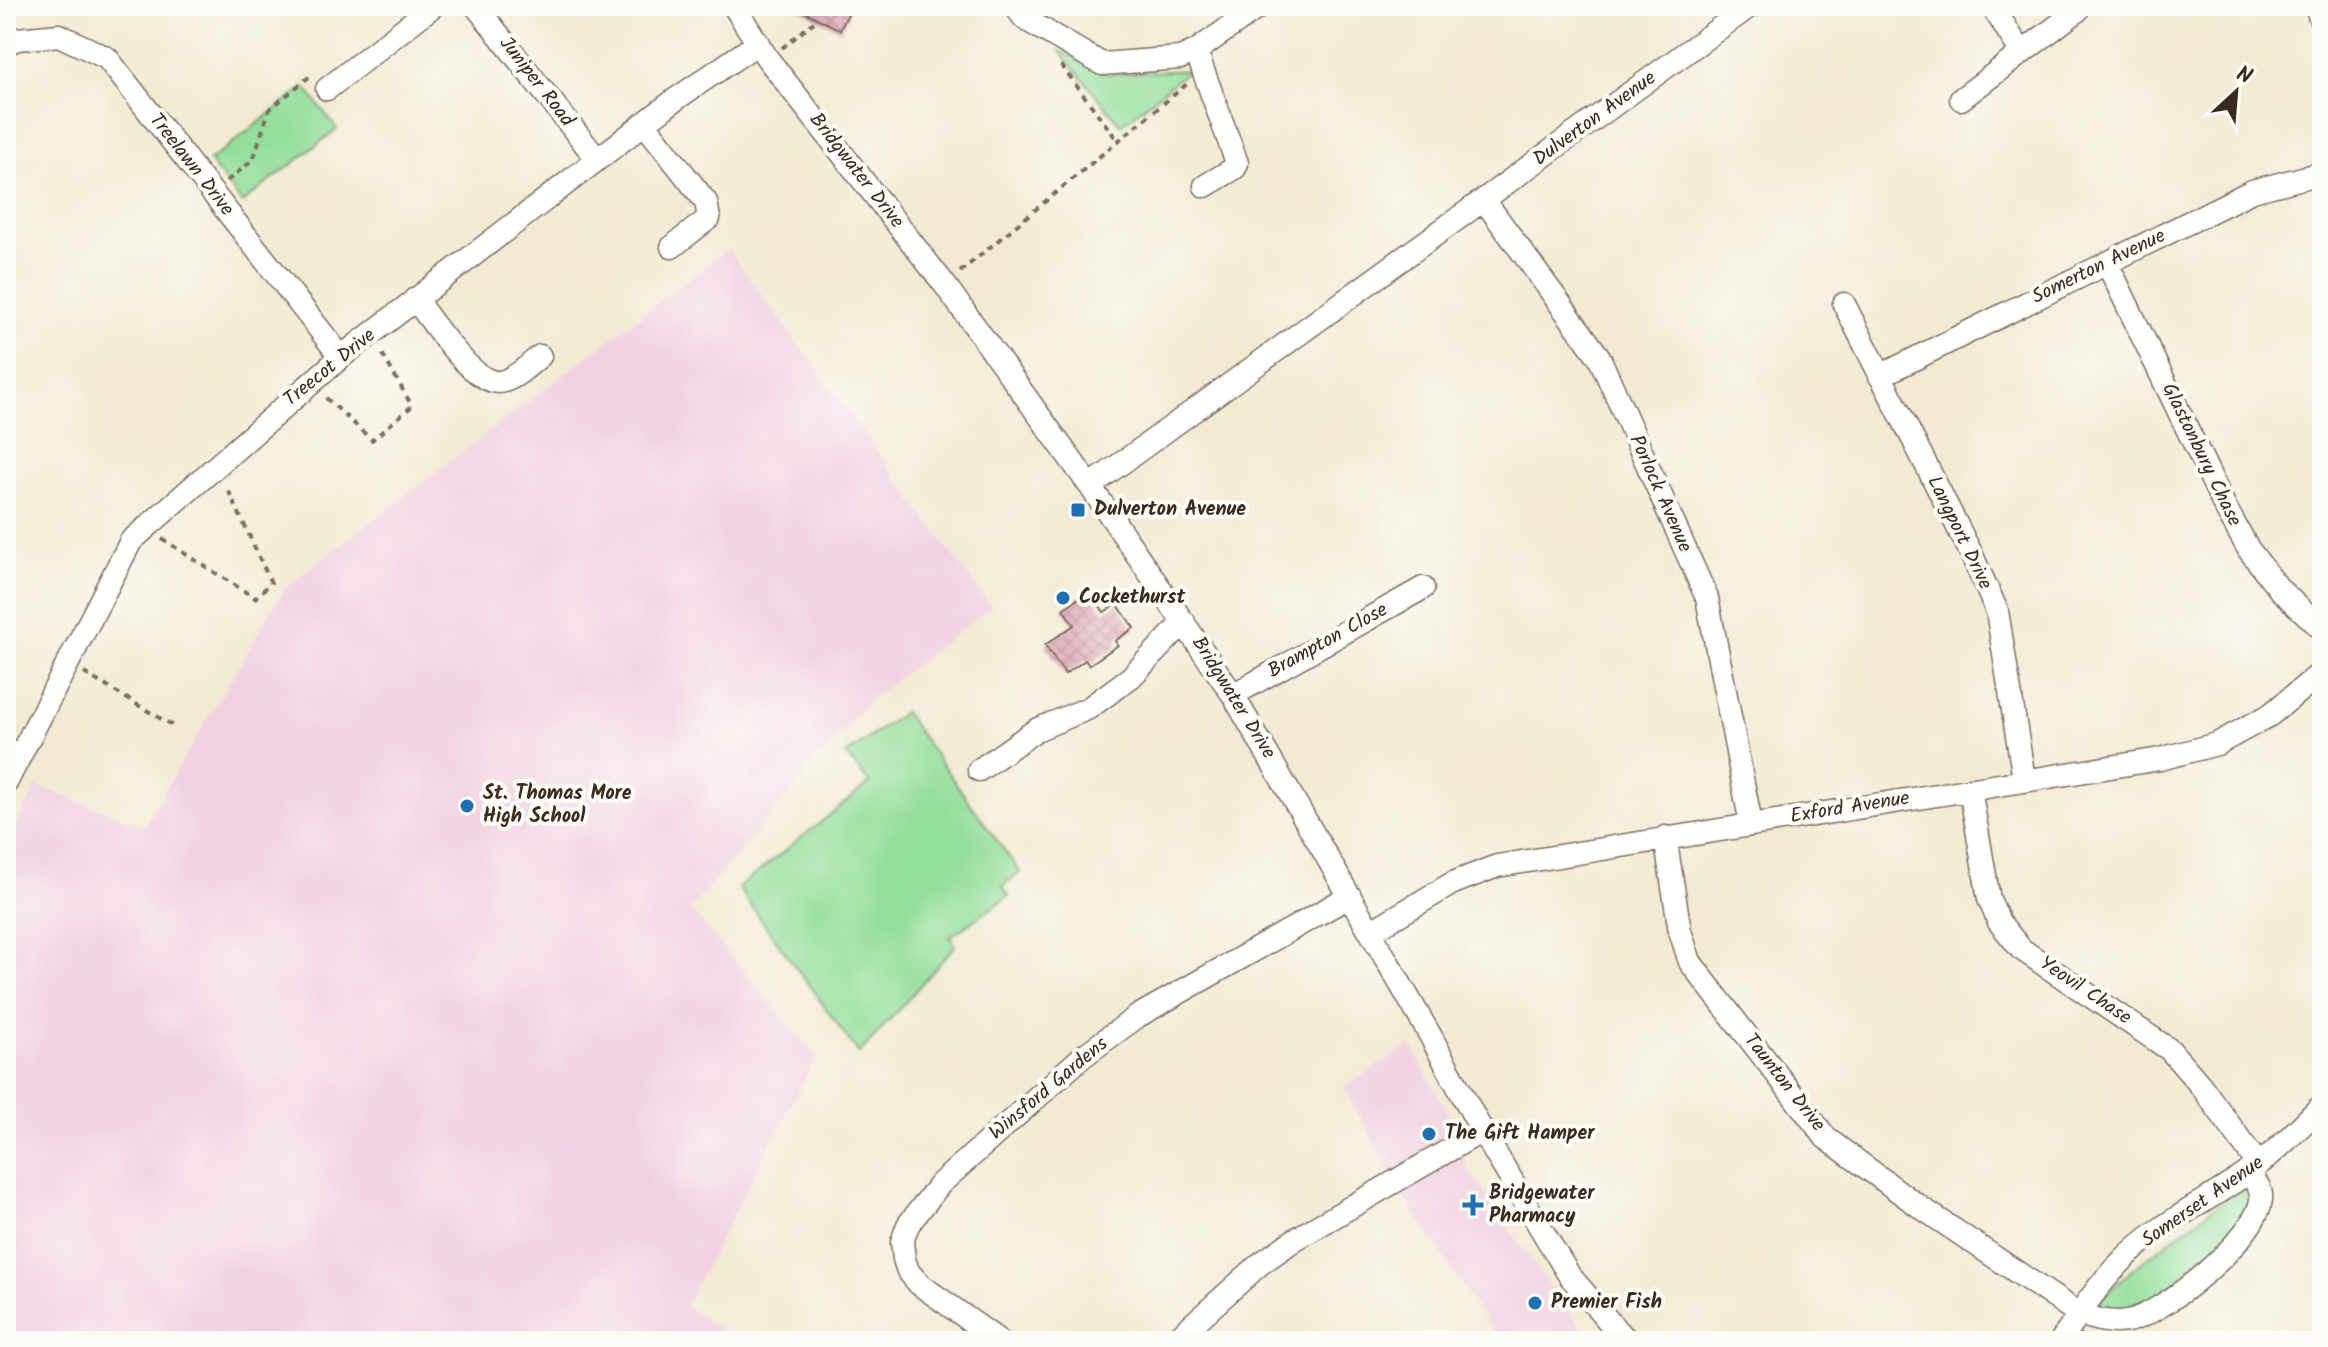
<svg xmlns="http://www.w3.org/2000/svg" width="2328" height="1347" viewBox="0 0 2328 1347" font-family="Kalam,sans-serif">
	<defs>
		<pattern id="building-cross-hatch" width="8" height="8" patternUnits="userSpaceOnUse" patternTransform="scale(2)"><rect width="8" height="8" fill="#dca4b5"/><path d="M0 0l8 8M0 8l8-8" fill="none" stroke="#b48693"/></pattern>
	</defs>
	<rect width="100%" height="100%" fill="#fdfcf7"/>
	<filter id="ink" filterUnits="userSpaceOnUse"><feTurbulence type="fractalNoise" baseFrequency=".0125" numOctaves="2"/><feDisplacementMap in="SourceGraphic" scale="16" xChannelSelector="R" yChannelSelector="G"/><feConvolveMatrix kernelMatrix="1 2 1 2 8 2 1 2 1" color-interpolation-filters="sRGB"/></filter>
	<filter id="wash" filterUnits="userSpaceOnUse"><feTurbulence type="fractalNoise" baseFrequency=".006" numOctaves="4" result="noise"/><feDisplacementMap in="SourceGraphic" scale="32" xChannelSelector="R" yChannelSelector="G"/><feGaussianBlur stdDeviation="1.8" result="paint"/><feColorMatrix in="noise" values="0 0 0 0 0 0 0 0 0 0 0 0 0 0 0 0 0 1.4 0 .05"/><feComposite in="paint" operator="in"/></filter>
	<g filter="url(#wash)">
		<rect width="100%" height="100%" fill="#f2ead2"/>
		<path fill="#f1d0e2" d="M728 249 991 607 870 699 690 909 816 1057 685 1306 739 1341H6V844L37 786 144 826 285 588Z
			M1411 1045 1455 1126 1466 1166 1537 1269 1592 1341H1499L1403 1195 1344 1087Z"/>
		<path fill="#93de9a" stroke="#67845c" stroke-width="2" d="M1059 50 1107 74 1189 70 1121 125Z
			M305 87 337 129 242 203 209 161Z
			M904 712 1020 872 1003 886 1009 896 950 937 955 946 859 1054 738 888 870 783 846 755Z
			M2245 1189 2252 1192 2242 1225 2171 1292 2118 1317 2100 1310 2099 1301 2134 1268 2236 1191Z"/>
		<g id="blocks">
			<path fill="url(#building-cross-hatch)" d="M793 6H852L840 30Z
				M1089 591 1104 612 1117 604 1134 628 1115 641 1118 645 1089 665 1085 660 1065 674 1045 645 1074 625 1063 609Z"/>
		</g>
	</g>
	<g filter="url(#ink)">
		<use href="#blocks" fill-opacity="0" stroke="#7b6d5d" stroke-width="2"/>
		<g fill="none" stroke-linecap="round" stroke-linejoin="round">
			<defs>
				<path id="minor" d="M476 6 597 159
					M734 6 767 58 945 285 1090 486 1233 695 1430 1035 1482 1131 1569 1275 1618 1332 1629 1341
					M1015 6 1025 19 1102 64 1180 58 1196 51 1260 6
					M1992 6 2022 53
					M2316 6 2322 23
					M6 44 17 39 59 35 107 58 341 357
					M1196 51 1237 163 1235 168 1205 186
					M327 89 433 6
					M1961 99 2077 11
					M644 123 706 202 709 218 672 247
					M1484 200 1599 357 1707 598 1751 824
					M2107 263 2225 507 2249 550 2280 590 2322 629
					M415 299C431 319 476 391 504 381 517 377 530 364 540 356
					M1844 304 1970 551 1997 611 2024 779
					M1880 376 2252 191 2322 173
					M1090 486 1750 6
					M1233 695 1423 588
					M979 770 1036 730 1089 708 1131 677 1184 622
					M6 783 131 541 341 357 676 99 758 43
					M1970 789 1989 899 1999 922 2021 949 2170 1050 2202 1087 2258 1164
					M1665 837 1680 931 1690 962 1826 1138 1913 1202 2079 1314C2095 1319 2110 1324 2127 1321 2163 1315 2258 1237 2261 1199 2262 1188 2255 1181 2248 1172
					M1370 932 1453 883 1497 866 2160 759 2217 744 2270 715 2322 672
					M999 1341 919 1284 908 1271 904 1259 902 1242 908 1225 940 1184 1082 1057 1138 1016 1350 896
					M1174 1341 1260 1264 1294 1240 1482 1131
					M2061 1341C2079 1314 2097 1286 2120 1263 2157 1224 2207 1202 2250 1171 2276 1152 2299 1128 2322 1105"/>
			</defs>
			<use href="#minor" stroke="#7b6d5d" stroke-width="25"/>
			<path stroke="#7b6d5d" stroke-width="4" stroke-dasharray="6 6" stroke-linecap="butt" d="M782 48 814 22
				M1061 65 1118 141
				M227 181 253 160 269 110 310 76
				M960 272 1187 84
				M326 398 372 440 412 406 380 350
				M162 539 255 598 271 583 226 485
				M84 673 175 727"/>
			<use href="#minor" stroke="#fff" stroke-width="22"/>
		</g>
	</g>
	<g fill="#1f6fb2" stroke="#fdfcf7" stroke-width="3">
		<rect x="1070" y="502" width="16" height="16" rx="4"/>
		<circle cx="1063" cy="598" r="8"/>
		<circle cx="467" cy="806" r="8"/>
		<circle cx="1429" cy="1134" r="8"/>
		<path d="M1469 1193h8v8h8v8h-8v8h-8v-8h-8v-8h8z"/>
		<circle cx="1535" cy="1303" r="8"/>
	</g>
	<g text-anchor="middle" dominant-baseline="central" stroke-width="8" stroke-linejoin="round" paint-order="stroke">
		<g font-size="20" fill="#3b2a1e" stroke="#fdfcf7">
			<text transform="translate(536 82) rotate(52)">Juniper Road</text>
			<text transform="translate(1595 119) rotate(-36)">Dulverton Avenue</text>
			<text transform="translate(191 165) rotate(52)">Treelawn Drive</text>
			<text transform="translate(856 171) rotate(52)">Bridgwater Drive</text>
			<text transform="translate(2099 267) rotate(-26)">Somerton Avenue</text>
			<text transform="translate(330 368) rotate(-39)">Treecot Drive</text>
			<text transform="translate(2201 455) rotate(64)">Glastonbury Chase</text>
			<text transform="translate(1660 494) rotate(66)">Porlock Avenue</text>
			<text transform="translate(1959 533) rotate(64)">Langport Drive</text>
			<text transform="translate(1328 641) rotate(-29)">Brampton Close</text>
			<text transform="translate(1233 698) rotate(58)">Bridgwater Drive</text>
			<text transform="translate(1850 808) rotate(-9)">Exford Avenue</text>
			<text transform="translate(2085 991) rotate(34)">Yeovil Chase</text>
			<text transform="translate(1784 1083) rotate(52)">Taunton Drive</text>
			<text transform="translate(1049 1089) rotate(-40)">Winsford Gardens</text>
			<text transform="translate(2203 1202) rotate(-35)">Somerset Avenue</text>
		</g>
		<g font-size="20" font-weight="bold" fill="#3b2a1e" stroke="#fdfcf7" text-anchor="start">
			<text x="1094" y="510">Dulverton Avenue</text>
			<text x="1079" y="598">Cockethurst</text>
			<text x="483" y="794">St. Thomas More<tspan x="483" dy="23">High School</tspan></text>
			<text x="1445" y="1134">The Gift Hamper</text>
			<text x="1489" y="1194">Bridgewater<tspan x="1489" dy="23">Pharmacy</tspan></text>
			<text x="1551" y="1303">Premier Fish</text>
		</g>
	</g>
	<rect width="2328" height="1347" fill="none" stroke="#fdfcf7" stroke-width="32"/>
	<g transform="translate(2236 92) rotate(26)" stroke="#fdfcf7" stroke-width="6" paint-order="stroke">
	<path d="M0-6L14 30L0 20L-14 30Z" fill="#3b2a1e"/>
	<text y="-12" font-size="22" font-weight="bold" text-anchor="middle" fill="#3b2a1e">N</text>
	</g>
</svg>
